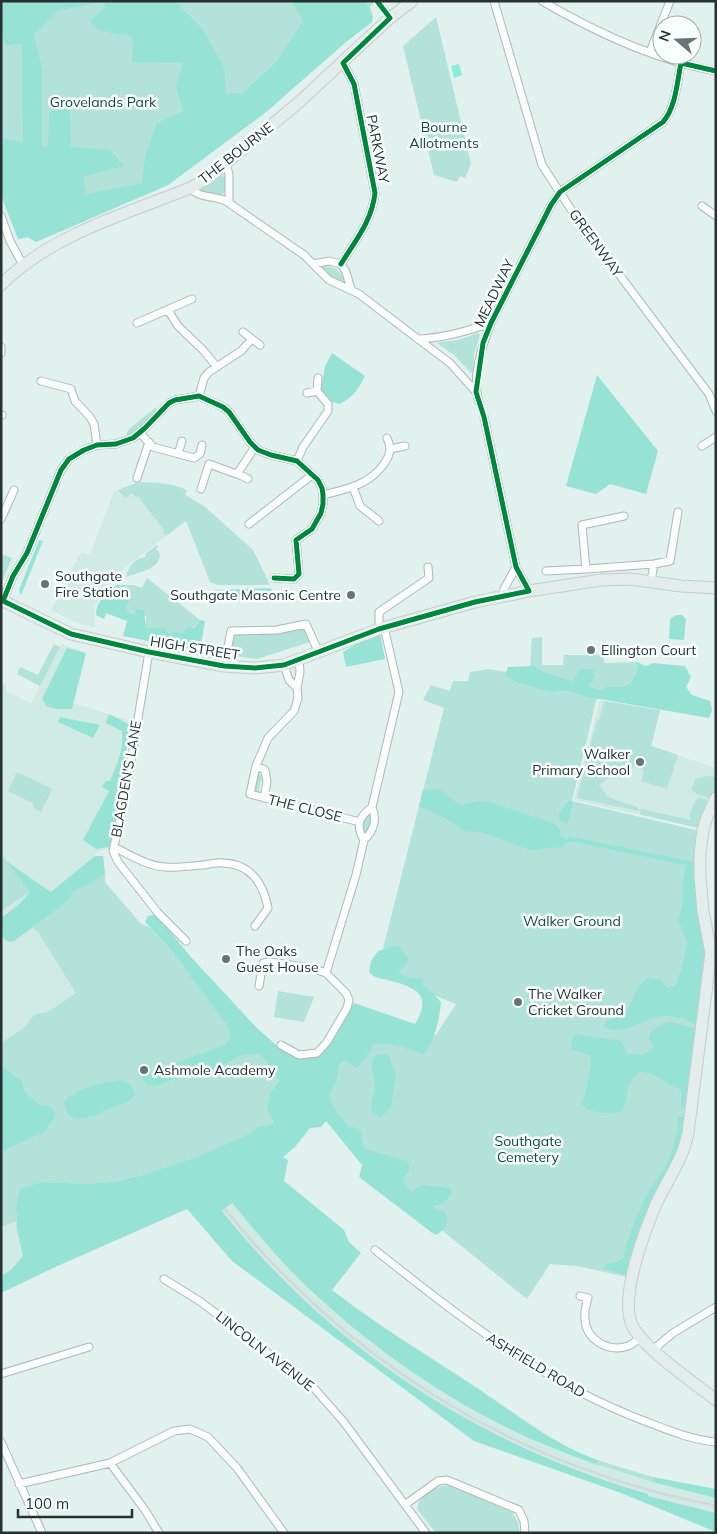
<svg xmlns="http://www.w3.org/2000/svg" width="717" height="1534" viewBox="0 0 717 1534" font-family="Mulish,sans-serif">
	<rect width="100%" height="100%" fill="#e1f1ee"/>
	<path fill="#d0eae4" d="M157 482 173 485 187 490 185 495 204 506 117 574 95 605V628L73 621 51 610 81 552 90 554 114 492 136 483Z
		M61 644 86 653 73 703 131 721 110 848 98 852 88 863 106 873 104 882 123 905 141 924 148 926 309 1098 53 1268 1 1293V683H5L7 692 31 703Z
		M600 700 660 710 651 746 716 768V791L706 805 699 828 574 800Z
		M232 1203 292 1271 331 1308 393 1358 433 1386 491 1420 564 1453 631 1476 716 1498V1513L648 1496V1494L591 1476 548 1459 491 1433 432 1400 382 1365 333 1327 297 1294 263 1260 222 1211Z"/>
	<path fill="#b2e2d8" d="M1 1H375L370 7 373 17 372 22 347 41 266 112 168 185 36 242 28 237 18 239 1 195Z
		M436 17 471 164 465 178 460 176 457 182 434 175 403 46Z
		M220 175 226 176V189L223 194 217 196 201 192V188Z
		M322 266C334 266 341 270 345 282L344 283 332 277 321 268Z
		M478 333 480 335 474 354 473 371 471 373 454 355 438 344 439 342 459 340Z
		M155 408 158 410 138 431 130 436 126 435 129 429Z
		M143 482 173 485 187 490 185 495 204 506 253 550 270 585H218L210 582 186 521 166 536 163 532 164 530 138 496 136 498 132 493 125 498 118 490 136 483Z
		M157 545 158 547 156 549 160 554C159 570 139 572 126 577 128 567 134 559 145 557L146 553Z
		M1 554 12 558 3 579H1Z
		M147 578 200 620C192 631 183 633 170 634L164 628H146V616L128 612 126 605 119 594 123 590 119 585H133L142 588Z
		M306 624 313 641 257 659 226 655 231 631 277 630Z
		M542 637V665H563L564 655H603L604 663 637 662 636 673 630 684 621 687H604L601 690 544 672 534 666 530 667 532 638Z
		M54 644 60 647 40 686 17 674 20 667 38 675Z
		M489 669 528 676 597 697 572 801 704 832 702 854 708 934 685 1110 684 1137 627 1277 577 1266 550 1264 527 1299 423 1215 328 1121 331 1073 376 1011 436 1035 456 1004 377 972 444 708 423 700 431 685 450 691 453 681H468L470 672Z
		M604 701 660 710 651 746 678 755 667 789 641 781 644 772 638 759 632 769 615 773 599 785 608 797 639 808V811L577 798 597 719 599 720Z
		M17 772 52 789 41 812 33 808 34 804 8 791Z
		M258 773 261 774 262 777 258 793 254 792Z
		M706 776 716 777V787L709 798 695 793V792L691 790 696 779Z
		M699 797 707 800 698 828 640 814 641 809 690 820 691 818 689 817 695 801Z
		M370 813 371 816 370 828 367 834H364C362 826 362 818 370 813Z
		M1 854 30 892 1 911Z
		M105 873V882L141 924 149 927 169 947 228 1025 232 1037 226 1045 169 1065 151 1073 142 1079 156 1086 190 1074 214 1070 240 1056 260 1054 279 1080 270 1094 276 1123 258 1127 249 1134 199 1156 142 1175 114 1182 85 1184 43 1182 19 1192 16 1207V1221L1 1227V1152L45 1132 40 1105 26 1093 21 1080 17 1078 2 1066 1 1043 25 1027 31 1018 36 1014 48 1012 76 993 38 932 32 928 67 902 74 891 91 884Z
		M278 991 314 997 304 1022 274 1017Z
		M600 1461 653 1477 656 1483 595 1464Z
		M449 1485 512 1512 518 1522 520 1533H436L417 1509C420 1492 434 1487 449 1485Z"/>
	<path fill="#96e3d6" d="M1 1H102L58 11 34 34 42 68V147H48L49 113 55 107H70L71 147 110 150 124 166 83 177 86 194 142 183 145 156 157 123 183 111 176 86 183 62 132 63 133 37 99 30 90 21 105 7 102 1H174L203 29 224 68 226 94 243 93 277 61 303 21 292 1H363C370 7 374 13 372 22L347 41 266 112 168 185 36 242 28 237 18 239 1 195V138L23 142 22 44 7 45 1 37Z
		M332 353 365 376C358 389 353 398 339 404L330 401 321 390 325 366Z
		M597 375 658 451 646 494 610 484 596 494 566 486Z
		M39 540 43 541 21 595 19 590Z
		M118 584 123 590 119 594 129 601 126 605 128 612 134 614 137 609 144 611 146 628H164L170 634 174 631 182 633 188 627 194 628 200 620 205 621 200 651 123 636 127 621 106 613 104 619 96 615C96 601 107 591 118 584Z
		M271 588 274 595 251 600 210 597 213 590Z
		M676 615H682L686 619 684 640 669 639 670 619Z
		M380 633 385 659 346 667 343 652 368 637Z
		M67 648 86 653 72 709H56L46 706 42 699Z
		M637 662 646 666 653 663 685 666 691 677 686 687 692 695 710 701 712 710 709 718 588 697 564 690 553 692 541 690 514 681 505 675 508 667 534 666 544 672 573 681 580 669H592L595 677 588 686 601 690 604 687H621L630 684 636 673Z
		M109 714 130 725 118 806 109 847 96 849 83 840 109 791 102 787 106 781H110C117 765 124 749 122 731L106 723Z
		M60 717 100 725 93 738 58 722Z
		M434 789 441 790 450 798 461 805 474 802 486 801 554 823 559 828 560 835 568 840V836L694 862 697 904 705 937 707 975 697 1024C689 1022 679 1016 671 1016 645 1014 631 1036 604 1028L606 1021 621 1016 629 1007 638 986 647 978 661 980 667 988 675 986 682 969 687 943 678 919 682 907 683 880 686 865 569 841 563 847 529 850 484 833 464 831 449 820 419 806 423 790Z
		M568 801 573 803 569 820 567 823 559 820V814Z
		M95 856H103L105 873 91 884 74 891 67 902 14 941C0 945 1 929 1 918L17 906 30 892 6 861 51 892Z
		M156 914 190 956 256 1027 284 1052 301 1057 318 1054 331 1043 354 1003 415 1024C432 996 418 988 391 981 382 978 375 979 369 972L371 961 378 951 389 947 399 946 408 959 406 964 398 973 409 978 423 979V986L429 989 441 1002C440 1019 434 1042 423 1054L397 1045 373 1043 371 1050 357 1069 346 1060 340 1063 336 1081 330 1094 333 1107 348 1126 361 1130 363 1145 365 1149 408 1161 409 1169 403 1181 411 1192 422 1185 450 1188 452 1195 443 1204 431 1206 446 1213C450 1226 446 1227 437 1235L431 1232 359 1177 362 1165 326 1121 321 1127 310 1128 295 1147 283 1157 288 1160 284 1181 344 1230 349 1242 361 1253 332 1290C379 1327 431 1357 480 1390 519 1416 556 1446 600 1461L595 1464C559 1451 524 1437 490 1419 418 1381 350 1330 292 1272 271 1250 252 1227 232 1203L222 1211C331 1348 480 1446 648 1494V1496L716 1513V1532L621 1493 474 1441 232 1261 187 1209 53 1268 1 1293V1276L11 1270 23 1256 17 1230 16 1207 19 1192 24 1188 43 1182 85 1184 114 1182 142 1175 199 1156 249 1134 258 1127 275 1123 267 1111 270 1094 279 1080 260 1054 240 1056 214 1070 190 1074 156 1086 147 1085 142 1078 169 1065 225 1045 231 1037 227 1025 169 947 145 922 148 916Z
		M670 1022 697 1029 691 1084 685 1109 681 1108 682 1090C664 1085 658 1072 639 1072L628 1085 626 1100 621 1112C608 1113 591 1114 582 1105L591 1067V1056L571 1049V1042L575 1034 622 1041 627 1054 640 1055 650 1051 653 1047 649 1036C654 1027 661 1025 670 1022Z
		M379 1054 388 1055 396 1075 391 1107 381 1117 371 1111C371 1101 374 1095 375 1086 375 1076 369 1066 373 1057Z
		M1 1057 2 1066 17 1078 21 1080 26 1093 40 1105 50 1106 55 1113 53 1120 45 1132 1 1152Z
		M120 1080 130 1084 135 1095 128 1102 107 1109 95 1116 77 1119 68 1114 64 1102C78 1087 102 1083 120 1080Z
		M678 1117H685V1136L639 1236 630 1262 627 1275 603 1269 606 1264 615 1263 623 1259C628 1235 638 1212 649 1191 652 1186 655 1182 658 1178 672 1157 677 1141 678 1117Z
		M653 1477 716 1489V1498L656 1483Z"/>
	<path fill="#8debda" d="M459 64 462 75 454 78 451 66Z"/>
	<g fill="none" stroke-linecap="round" stroke-linejoin="round">
		<defs>
			<path id="minor" d="M494 1 542 165 576 217 709 394 716 411
				M542 1C595 32 655 60 716 71
				M650 52 670 1
				M226 164 229 174V203
				M190 188C200 199 213 195 226 201L304 255 329 280 359 294 418 339 450 363 476 392
				M702 206 716 216
				M1 216 10 241 23 265
				M313 264 329 261 341 264 346 272 351 289
				M341 264C355 241 372 221 375 193L354 84 343 63
				M168 310 178 326 203 350 217 367
				M137 323 192 299
				M243 332 260 345
				M418 339C444 338 467 331 491 323
				M1 347V353
				M41 381 71 389 75 401 90 417 94 424 97 445
				M317 391 318 378
				M199 396 204 378 209 372 241 351 252 339
				M479 402C471 378 482 346 491 323L551 205 560 192 663 122C676 107 677 82 681 63
				M1 415H2
				M484 417 516 567 529 591
				M140 433 153 447 194 458 200 454 202 445
				M702 446 716 437
				M390 449 405 446
				M178 454 182 441
				M297 461 303 447 328 411V404L317 391 307 393
				M237 474 255 447
				M137 478 149 442
				M353 487 360 506 379 521
				M201 489 209 464 242 476 248 479
				M323 495C347 489 369 485 384 464 390 455 392 448 387 438
				M1 519 14 490
				M249 524 312 475
				M586 569 654 564 670 561 678 512
				M546 571 586 569 582 525 624 516
				M651 581 654 564
				M503 595 504 589 516 567
				M3 601 13 576 27 553 61 470 69 459 84 450 97 445 116 444 133 438 145 428 169 403 175 400 199 396 223 407 229 412 250 442 258 450 271 455 297 461 318 480 322 488 323 495V504L321 513 312 529 296 540 299 574 294 579 274 578
				M379 629V612L429 578 428 567
				M149 652 126 791 113 851 118 862 158 913 186 941
				M299 660 300 672 297 688 298 698 294 711 268 738 256 766 250 794 360 822
				M284 665 289 680 297 688
				M224 666 231 631 277 630 306 624 319 653
				M256 766 265 770 267 782 264 798
				M364 840C374 831 377 819 372 807
				M113 851 118 849C133 857 149 866 165 867 178 868 191 866 204 865 210 864 217 862 223 863 251 864 263 883 268 908L255 926
				M326 973 356 875 364 840C355 825 359 817 372 807L399 692 384 627
				M259 986 263 963 270 962 311 968 326 973 346 993 349 1000 347 1008 327 1042 317 1053 299 1055 281 1045
				M375 1250C461 1318 543 1383 647 1422 668 1430 692 1440 716 1442
				M164 1279 201 1302 313 1387 343 1421 426 1533
				M580 1296 588 1298C586 1305 584 1311 585 1318 585 1339 608 1353 628 1346 633 1344 637 1340 641 1337
				M654 1349 673 1333 716 1307
				M1 1374 89 1347
				M1 1442 42 1533
				M110 1463 145 1510 159 1533
				M19 1484 110 1463 174 1431 190 1429 208 1437 237 1468 284 1533
				M406 1504 438 1481 447 1480 519 1510 524 1521 525 1533"/>
			<path id="primary" d="M1 285C50 235 126 214 190 188L207 179 297 104 390 18 412 1
				M1 600 71 634 149 652 224 666 255 668 284 665 379 629 475 602 529 591 601 580 630 579 681 586 716 588
				M716 798 707 817 703 830 700 854V876L703 911 711 953 688 1133C683 1159 668 1179 657 1202 645 1230 618 1299 633 1327 646 1350 694 1383 716 1400"/>
		</defs>
		<use href="#minor" stroke="#adb9b6" stroke-width="9"/>
		<use href="#primary" stroke="#c5cdcb" stroke-width="13"/>
		<use href="#minor" stroke="#fafdfc" stroke-width="7"/>
		<use href="#primary" stroke="#e3eeec" stroke-width="11"/>
		<path stroke="#d4d8d8" stroke-width="2.5" d="M225 1209C324 1333 458 1428 610 1478 644 1490 680 1498 716 1506"/>
		<defs>
			<path id="cycleway" d="M341 264C355 241 372 221 375 193L354 84 343 63 390 18 377 1
				M1 600 71 634 149 652 224 666 255 668 284 665 379 629 475 602 529 591 516 567 484 417 476 392 483 343 491 323 551 205 560 192 663 122C676 107 677 82 681 63L716 71
				M3 601 13 576 27 553 61 470 69 459 84 450 97 445 116 444 133 438 145 428 169 403 175 400 199 396 223 407 229 412 250 442 258 450 271 455 297 461 318 480 322 488 323 495V504L321 513 312 529 296 540 299 574 294 579 274 578"/>
		</defs>
		<use href="#cycleway" stroke="#f9fffd" stroke-width="8"/>
		<use href="#cycleway" stroke="#00873e" stroke-width="5"/>
	</g>
	<g fill="#687572" stroke="#f9fffd" stroke-width="2">
		<circle cx="45" cy="584" r="5"/>
		<circle cx="351" cy="595" r="5"/>
		<circle cx="591" cy="650" r="5"/>
		<circle cx="640" cy="762" r="5"/>
		<circle cx="226" cy="959" r="5"/>
		<circle cx="518" cy="1002" r="5"/>
		<circle cx="144" cy="1070" r="5"/>
	</g>
	<g text-anchor="middle" dominant-baseline="central" stroke-width="5" stroke-linejoin="round" paint-order="stroke">
		<g font-size="14" fill="#124a41" stroke="#f9fffd">
			<text x="103" y="102">Grovelands Park</text>
			<text x="444" y="127">Bourne<tspan x="444" dy="16">Allotments</tspan></text>
			<text x="572" y="921">Walker Ground</text>
			<text x="528" y="1141">Southgate<tspan x="528" dy="16">Cemetery</tspan></text>
		</g>
		<g font-size="14" fill="#273230" stroke="#f9fffd">
			<text transform="translate(378 149) rotate(79)">PARKWAY</text>
			<text transform="translate(236 153) rotate(-38)">THE BOURNE</text>
			<text transform="translate(596 243) rotate(54)">GREENWAY</text>
			<text transform="translate(494 293) rotate(-64)">MEADWAY</text>
			<text transform="translate(195 648) rotate(9)">HIGH STREET</text>
			<text transform="translate(126 779) rotate(-80)">BLAGDEN'S LANE</text>
			<text transform="translate(305 808) rotate(14)">THE CLOSE</text>
			<text transform="translate(265 1351) rotate(38)">LINCOLN AVENUE</text>
			<text transform="translate(536 1365) rotate(31)">ASHFIELD ROAD</text>
		</g>
		<g font-size="14" fill="#273230" stroke="#f9fffd" text-anchor="start">
			<text x="55" y="576">Southgate<tspan x="55" dy="16">Fire Station</tspan></text>
			<text x="341" y="595" text-anchor="end">Southgate Masonic Centre</text>
			<text x="601" y="650">Ellington Court</text>
			<text x="630" y="754" text-anchor="end">Walker<tspan x="630" dy="16">Primary School</tspan></text>
			<text x="236" y="951">The Oaks<tspan x="236" dy="16">Guest House</tspan></text>
			<text x="528" y="994">The Walker<tspan x="528" dy="16">Cricket Ground</tspan></text>
			<text x="154" y="1070">Ashmole Academy</text>
		</g>
	</g>
	<rect width="717" height="1534" fill="none" stroke="#273230" stroke-width="5"/>
	<g transform="translate(677 40) rotate(289)"><circle r="24" fill="#f9fffd" stroke="#a5adab"/>
	<path d="M0-4L9 19L0 12L-9 19Z" fill="#687572"/>
	<text y="-8" font-size="14" font-weight="bold" text-anchor="middle" fill="#273230">N</text>
	</g>
	<path d="M18 1509v8h114v-8" fill="none" stroke="#273230" stroke-width="2.5"/>
	<text x="25" y="1509" font-size="15" fill="#273230" stroke="#f9fffd" stroke-width="4" paint-order="stroke">100 m</text>
</svg>
